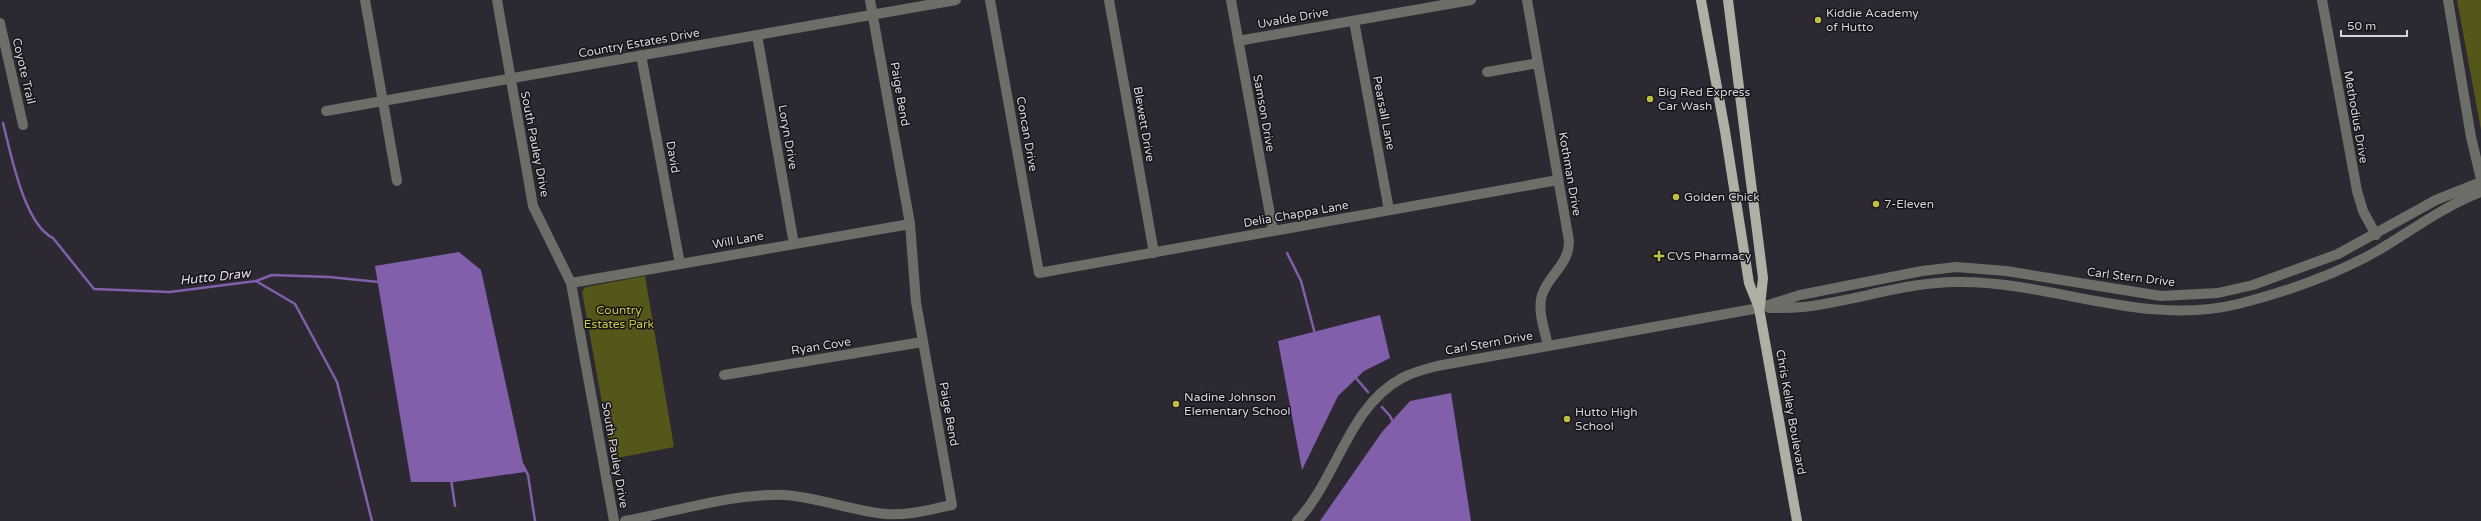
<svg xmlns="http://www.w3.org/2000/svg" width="2481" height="521" viewBox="0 0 2481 521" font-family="'Varela Round',sans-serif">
	<rect width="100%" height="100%" fill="#2d2933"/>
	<path fill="#555619" d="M2457 0H2481V130Z
		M645 276 674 447 612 459 582 291 586 287Z"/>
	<path fill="#825fab" d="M459 252 481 270 525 472 454 482H411L375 266Z
		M1380 315 1390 358 1364 371 1338 396 1302 470 1278 341Z
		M1451 393 1471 521H1320L1382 432 1410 401Z"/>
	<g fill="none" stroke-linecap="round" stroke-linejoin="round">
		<path stroke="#825fab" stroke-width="2.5" d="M3 123C11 154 24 224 53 238L94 289 170 292 256 281 295 304 337 382 372 521
			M1287 253 1301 281 1315 334
			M256 281 272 275 329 277 379 282
			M1355 377 1368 392
			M1382 407 1390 416 1394 424
			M523 465 528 475 535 521
			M451 479 455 506"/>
		<path stroke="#6d6e68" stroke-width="10" d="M365 0 397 181
			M497 0 533 206 571 283 614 521
			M990 0 1039 273 1558 180
			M1109 0 1154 253
			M1231 0 1273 231
			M1527 0 1569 241C1569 265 1549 274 1542 295 1537 310 1545 331 1548 346
			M2322 0 2357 191 2363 211 2376 235
			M2448 0 2471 137 2481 179
			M1354 21 1389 210
			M0 23 23 125
			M757 35 794 244
			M1238 41 1471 0
			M641 55 680 264
			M1487 72 1538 63
			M326 111 956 0
			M571 283 910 224
			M1769 308C1780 308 1792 308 1803 307 1856 301 1908 281 1961 282 2054 282 2144 327 2238 304 2285 292 2335 275 2377 251 2411 231 2444 206 2481 192
			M724 375 922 342
			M625 521C673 512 735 493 784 495 819 497 851 511 886 514 908 516 931 509 952 505L916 302 910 224 870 0
			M1297 521C1337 479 1348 407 1402 378 1413 372 1425 369 1437 366L1759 308 1800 295 1922 271 1956 267 2006 271 2161 296 2218 293 2253 285 2338 254 2436 200 2481 182"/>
		<path stroke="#afb0a5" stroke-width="10" d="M1701 0 1725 131 1749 283 1759 308 1797 521
			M1728 0 1763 278 1760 306"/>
	</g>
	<g fill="#bdbf43" stroke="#151317" stroke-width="1.5">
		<circle cx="1818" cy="20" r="4"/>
		<circle cx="1650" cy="99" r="4"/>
		<circle cx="1676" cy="197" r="4"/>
		<circle cx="1876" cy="204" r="4"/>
		<path d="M1657 250h4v4h4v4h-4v4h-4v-4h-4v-4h4z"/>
		<circle cx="1176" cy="404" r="4"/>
		<circle cx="1567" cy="419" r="4"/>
	</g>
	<g text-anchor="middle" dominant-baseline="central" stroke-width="3" stroke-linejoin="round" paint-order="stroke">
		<g font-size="12" fill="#d5d3d9" stroke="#151317" text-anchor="start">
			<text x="1826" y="13">Kiddie Academy<tspan x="1826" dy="14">of Hutto</tspan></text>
			<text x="1658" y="92">Big Red Express<tspan x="1658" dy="14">Car Wash</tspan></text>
			<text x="1684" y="197">Golden Chick</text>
			<text x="1884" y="204">7-Eleven</text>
			<text x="1667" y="256">CVS Pharmacy</text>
			<text x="1184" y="397">Nadine Johnson<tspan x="1184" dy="14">Elementary School</tspan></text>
			<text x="1575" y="412">Hutto High<tspan x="1575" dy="14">School</tspan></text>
		</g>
		<g font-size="12" fill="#d5d3d9" stroke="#151317">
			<text transform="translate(1293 18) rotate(-10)">Uvalde Drive</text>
			<text transform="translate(639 43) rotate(-10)">Country Estates Drive</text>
			<text transform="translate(24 71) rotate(77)">Coyote Trail</text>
			<text transform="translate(900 94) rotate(80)">Paige Bend</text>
			<text transform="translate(1264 113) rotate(80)">Samson Drive</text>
			<text transform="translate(1384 113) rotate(79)">Pearsall Lane</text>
			<text transform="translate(2356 117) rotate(80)">Methodius Drive</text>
			<text transform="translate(1144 124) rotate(80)">Blewett Drive</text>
			<text transform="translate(1027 134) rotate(80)">Concan Drive</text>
			<text transform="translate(788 137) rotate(80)">Loryn Drive</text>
			<text transform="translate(535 144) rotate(79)">South Pauley Drive</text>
			<text transform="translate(673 157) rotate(80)">David</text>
			<text transform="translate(1570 174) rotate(80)">Kothman Drive</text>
			<text transform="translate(1296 214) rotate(-10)">Delia Chappa Lane</text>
			<text transform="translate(738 240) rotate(-10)">Will Lane</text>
			<text transform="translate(2131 277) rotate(7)">Carl Stern Drive</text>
			<text transform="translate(1489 343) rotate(-10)">Carl Stern Drive</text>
			<text transform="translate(821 346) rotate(-9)">Ryan Cove</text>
			<text transform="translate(1791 412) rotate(80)">Chris Kelley Boulevard</text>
			<text transform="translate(949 414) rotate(80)">Paige Bend</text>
			<text transform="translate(615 455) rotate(80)">South Pauley Drive</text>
		</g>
		<g font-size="12" fill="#c5c846" stroke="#151317">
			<text x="619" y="310">Country<tspan x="619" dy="14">Estates Park</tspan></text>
		</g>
		<g font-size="13" font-style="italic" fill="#e4dcf1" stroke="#151317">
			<text transform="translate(215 277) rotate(-6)">Hutto Draw</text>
		</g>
	</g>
	<path d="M2341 30v6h66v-6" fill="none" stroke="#d5d3d9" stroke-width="2"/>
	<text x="2347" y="30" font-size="12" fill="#d5d3d9" stroke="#151317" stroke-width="3" paint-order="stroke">50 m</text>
</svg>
